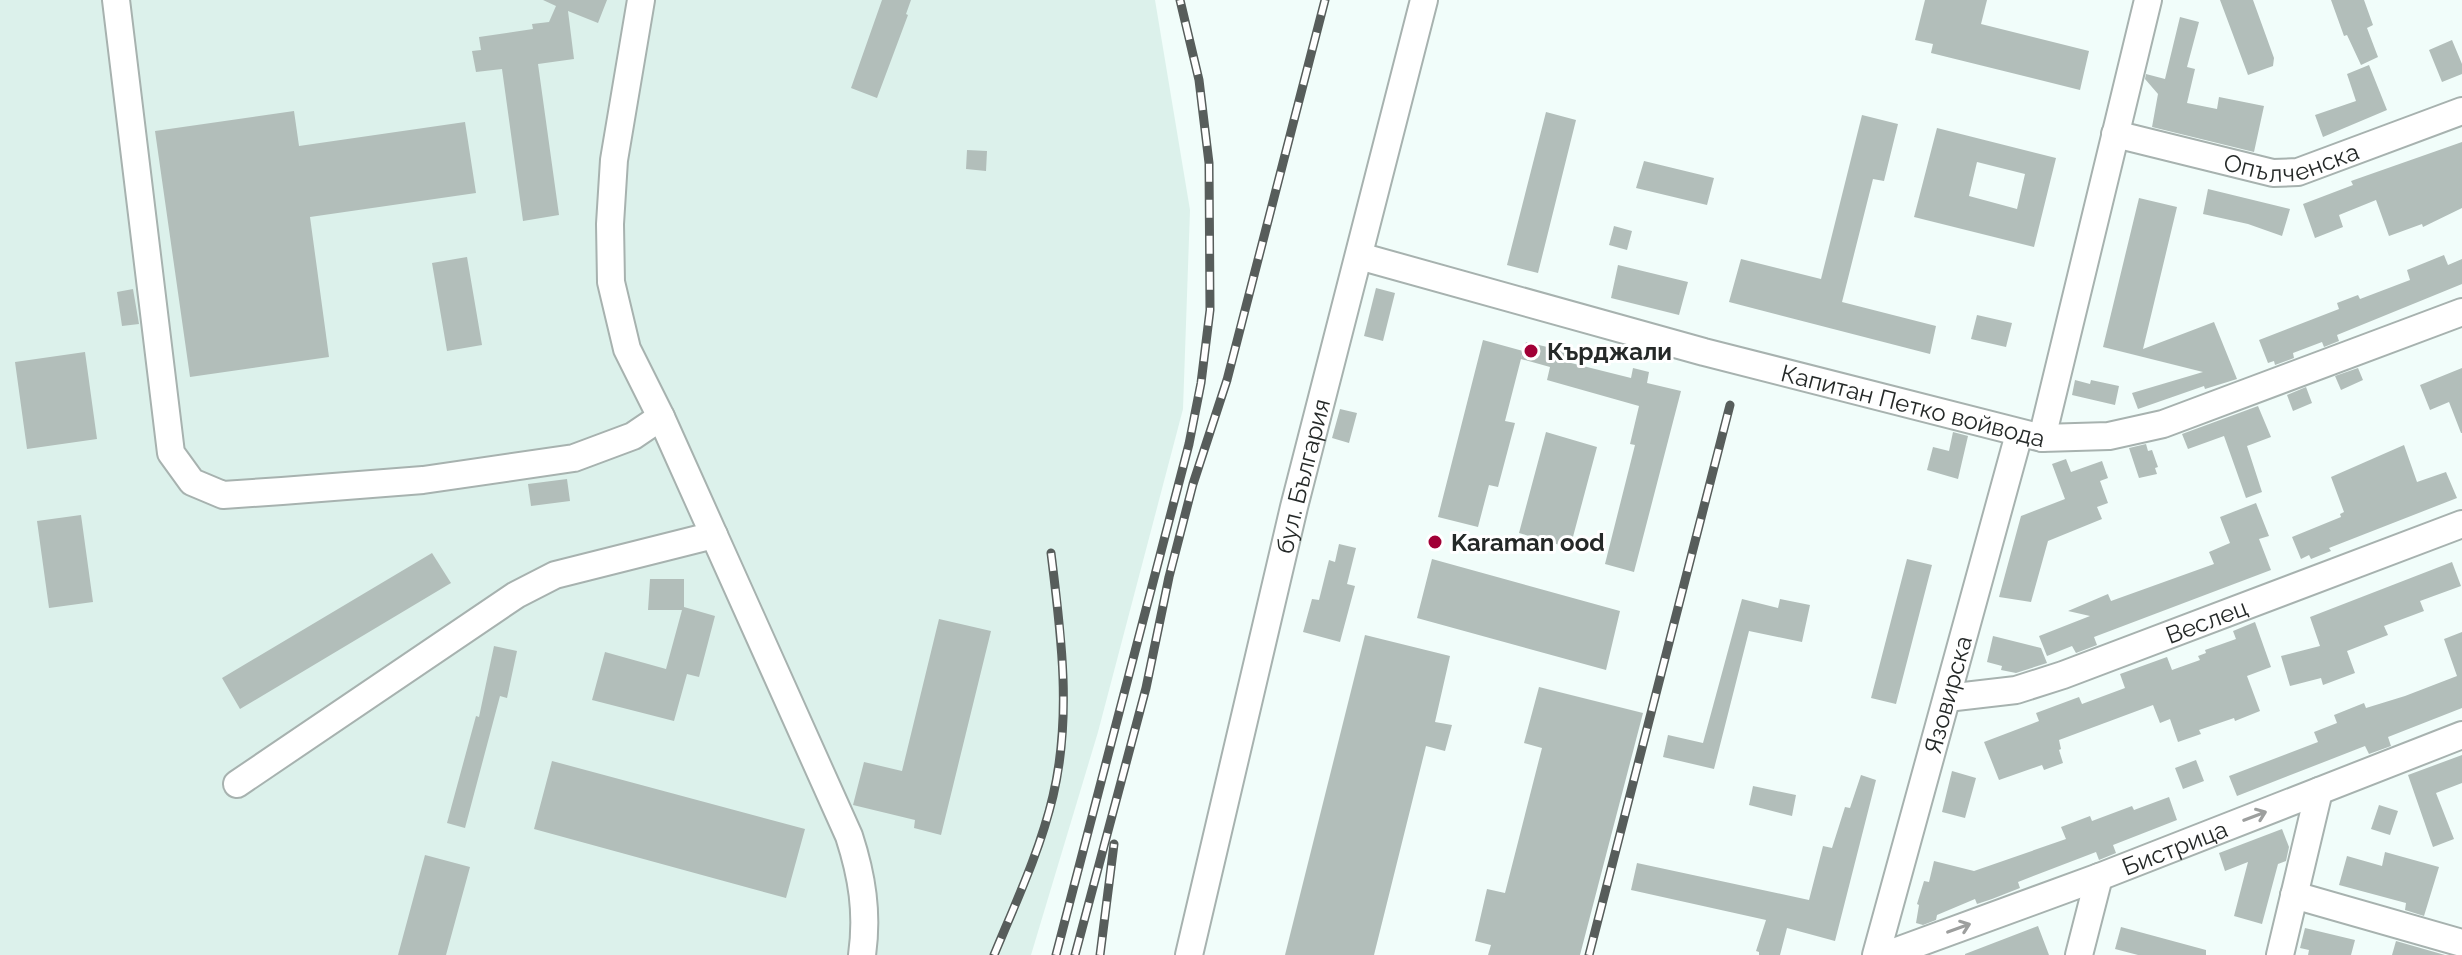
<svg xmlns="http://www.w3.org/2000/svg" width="2462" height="955" viewBox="0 0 2462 955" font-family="Raleway,sans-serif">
	<rect width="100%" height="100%" fill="#f1fdfa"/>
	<path fill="#dcf1eb" d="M0 0H1155L1190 210 1183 409 1098 732 1031 955H0Z"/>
	<path fill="#b2beba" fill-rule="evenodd" d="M543 0H607L598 23 568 11 574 59 538 64 559 215 523 221 502 69 476 72 472 51 481 50 479 37 533 29 532 24 549 22 556 6Z
		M882 0H911L906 14 908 15 877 98 851 88Z
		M1925 0H1987L1981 24 2089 51 2080 90 1931 53 1933 44 1915 40Z
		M2220 0H2253L2274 58 2273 66 2248 75Z
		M2331 0H2364L2373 25 2367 28 2378 57 2361 65 2347 35 2344 36Z
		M2180 17 2199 22 2187 67 2195 69 2187 103 2217 109 2219 97 2264 106 2254 152 2152 127 2158 94 2145 79 2146 74 2165 79Z
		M2452 40 2462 64V74L2442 82 2429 50Z
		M2369 65 2387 110 2323 137 2315 115 2356 101 2347 74Z
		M294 111 299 146 465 122 476 193 310 217 329 357 190 377 155 131Z
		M1546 112 1576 120 1538 273 1507 265Z
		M1862 115 1898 124 1884 181 1873 179 1842 302 1936 326 1930 354 1729 302 1741 259 1821 279Z
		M1937 128 2056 158 2034 247 1914 217ZM1977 162 2025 174 2017 209 1969 196Z
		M2462 142V208L2423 227 2422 224 2389 236 2376 200 2339 215 2343 227 2315 238 2303 204 2353 185 2351 181Z
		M967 150 987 151 986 171 966 169Z
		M1644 161 1714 178 1707 205 1636 188Z
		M2208 189 2290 209 2282 236 2248 224 2203 214Z
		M2139 198 2177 207 2143 349 2214 322 2237 379 2205 389 2204 386 2138 409 2132 393 2203 372 2103 347Z
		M1614 226 1632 231 1627 250 1609 245Z
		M2444 255 2448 265 2462 259V284L2337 335 2339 341 2324 347 2322 342 2293 353 2294 358 2275 365 2274 361 2268 363 2259 340 2339 309 2337 303 2358 295 2360 299 2410 280 2407 270Z
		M467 257 482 345 447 351 432 263Z
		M1618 265 1688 282 1679 315 1611 298Z
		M1376 288 1395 293 1383 341 1364 336Z
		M133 289 139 324 122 326 117 292Z
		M1977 315 2012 323 2006 347 1971 339Z
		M1483 340 1523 351 1505 421 1515 423 1498 487 1489 485 1478 527 1438 517Z
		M1526 342 1573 353 1571 363 1631 378 1633 368 1649 372 1647 383 1681 391 1634 572 1605 564 1635 445 1630 444 1639 406 1547 380 1550 367 1521 359Z
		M85 352 97 439 27 449 15 362Z
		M2358 368 2363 380 2341 390 2335 376Z
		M2462 368V433H2461L2449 402 2430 410 2420 385Z
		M2075 380 2090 384 2091 380 2119 386 2115 405 2072 395Z
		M2306 387 2312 403 2293 411 2287 395Z
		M2258 406 2271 437 2247 446 2262 492 2246 498 2224 436 2188 449 2182 434Z
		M1340 409 1357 413 1349 443 1332 438Z
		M1546 432 1597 447 1570 548 1519 533Z
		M1953 432 1968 436 1958 479 1927 470 1933 447 1949 451Z
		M2146 444 2148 451 2152 450 2158 467 2155 468 2157 474 2139 478 2129 448Z
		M2404 445 2417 482 2446 472 2457 498 2329 548 2331 551 2311 559 2309 555 2301 559 2292 537 2341 517 2340 514 2344 512 2331 477Z
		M2066 459 2071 472 2102 461 2108 478 2100 481 2108 503 2097 507 2102 519 2048 541 2031 602 1999 597 2021 516 2065 499 2052 464Z
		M567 479 570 501 531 506 528 484Z
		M2256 503 2269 536 2259 539 2271 570 2094 637 2097 645 2076 653 2072 646 2047 656 2039 636 2090 616 2068 611 2108 594 2111 601 2214 564 2209 552 2230 543 2220 517Z
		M81 515 93 602 49 608 37 521Z
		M1339 544 1356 548 1347 584 1355 586 1340 642 1303 632 1312 599 1319 600 1329 560 1335 562Z
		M432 553 451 583 240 709 222 678Z
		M1432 559 1620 611 1606 670 1417 618Z
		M1907 559 1932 565 1896 704 1871 698Z
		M2452 562 2461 586 2420 601 2424 611 2384 626 2388 635 2347 651 2355 673 2323 685 2321 678 2290 686 2281 656 2320 646 2310 617Z
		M650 579H684V607L715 616 699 677 687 674 674 721 592 700 605 652 666 669 682 610H648Z
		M1742 599 1778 608 1780 599 1810 605 1802 642 1749 631 1714 769 1663 757 1668 735 1703 743Z
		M939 619 991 631 941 835 914 828 915 820 853 805 864 762 902 771Z
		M2255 622 2271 667 2247 676 2260 711 2235 721 2234 718 2199 730 2201 734 2178 742 2170 719 2160 723 2153 705 2059 740 2061 749 2059 750 2063 763 2044 770 2042 765 1999 780 1984 742 2039 721 2036 713 2079 697 2082 704 2125 688 2120 674 2167 657 2172 670 2200 660 2198 656 2206 653 2205 650 2236 639 2233 631Z
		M2462 632V708L2388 737 2391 746 2369 754 2365 746 2237 796 2229 776 2318 742 2314 732 2337 723 2334 715 2364 703 2366 708 2405 696 2457 676 2444 639Z
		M1365 635 1450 656 1435 722 1452 725 1445 751 1426 746 1374 955H1285Z
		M1993 636 2041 648 2047 663 2016 673 2001 670 2002 666 1987 662Z
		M494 646 517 651 507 698 500 696 465 828 447 823 476 716 479 717Z
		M1539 687 1643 713 1580 955H1488L1491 945 1475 941 1487 889 1505 893 1542 748 1524 743Z
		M2462 755V783L2436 793 2454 839 2433 847 2408 775Z
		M2196 760 2204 781 2183 789 2175 768Z
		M552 761 805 829 786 898 534 829Z
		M1952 771 1976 778 1965 818 1942 812Z
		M1861 775 1876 780 1835 941 1787 928 1780 955H1759V952L1756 951 1766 920 1631 890 1637 863 1809 900 1823 846 1832 848 1845 807 1850 808Z
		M1753 786 1796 795 1792 816 1749 805Z
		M2169 797 2177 820 2113 845 2116 853 2099 860 2096 852 2018 882 2020 888 1992 899 1977 904 1975 899 1937 915 1936 920 1923 925 1916 923 1919 905 1917 904 1924 881 1929 882 1934 861 1974 871 2066 839 2061 827 2090 816 2092 821 2132 806 2134 810Z
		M2379 805 2398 811 2390 835 2371 829Z
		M2282 829 2289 847 2286 861 2278 864 2262 924 2234 916 2248 862 2225 871 2219 853Z
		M2385 852 2439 867 2424 916 2405 910 2406 903 2339 885 2347 856 2382 866Z
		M425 855 470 867 446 955H398Z
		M2038 926 2049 955H1965V954Z
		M2121 927 2206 950V955H2138L2115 949Z
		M2305 928 2355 940 2351 955H2308L2309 950 2300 948Z
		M2396 941 2445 955H2392Z"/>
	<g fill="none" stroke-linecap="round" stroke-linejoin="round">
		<defs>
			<g id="minor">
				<path d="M116 0 171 453 192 482 223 495 282 491 423 480 574 458 633 436 661 417"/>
				<path d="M641 0 614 160 610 224 611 282 627 349 661 417 849 836C862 876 868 913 862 955"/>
				<path id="s1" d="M2115 134 2273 173 2298 172 2462 111"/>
				<path id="s2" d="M1359 256 1704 352 2042 438 2109 436 2163 424 2462 312"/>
				<path d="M2042 438 2148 0"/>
				<path id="s3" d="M1947 698 2016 690 2063 675 2462 524"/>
				<path d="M237 784 516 595 555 575 714 535"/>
				<path d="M2294 895 2462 943"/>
				<path id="s4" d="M1189 955 1294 507 1424 0"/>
				<path id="s5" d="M1876 955 2019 434"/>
				<path id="s6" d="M1886 955 2099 877 2462 735"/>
				<path d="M2079 955 2099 877"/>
				<path d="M2280 955 2319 791"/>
			</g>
		</defs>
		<use href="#minor" stroke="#a7b2af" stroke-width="30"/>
		<use href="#minor" stroke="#fff" stroke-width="26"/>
		<defs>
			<path id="rail" d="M994 955C1016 902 1040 851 1053 796 1072 716 1061 633 1051 553
				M1056 955 1189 444 1201 383 1210 310 1209 163 1199 80 1180 0
				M1075 955 1146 688 1169 577 1193 484 1227 380 1325 0
				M1100 955 1114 844
				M1589 955 1730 405"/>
		</defs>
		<use href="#rail" stroke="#575d5b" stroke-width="9"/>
		<use href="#rail" stroke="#fff" stroke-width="6" stroke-dasharray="18" stroke-linecap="butt"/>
	</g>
	<defs><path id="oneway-shaft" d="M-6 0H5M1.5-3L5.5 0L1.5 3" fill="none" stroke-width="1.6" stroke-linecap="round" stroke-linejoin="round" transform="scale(2)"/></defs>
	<g stroke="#9d9f9e">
		<use href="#oneway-shaft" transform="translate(2255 816) rotate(-21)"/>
		<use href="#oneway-shaft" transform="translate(1959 928) rotate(-20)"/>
	</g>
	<g fill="#a10036" stroke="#fff" stroke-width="3">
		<circle cx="1531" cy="351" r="8"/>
		<circle cx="1435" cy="542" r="8"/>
	</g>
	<g text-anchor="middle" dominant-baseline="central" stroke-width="6" stroke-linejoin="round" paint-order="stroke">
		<g font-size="24" fill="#252928" stroke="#fff">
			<text stroke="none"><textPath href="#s1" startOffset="182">Опълченска</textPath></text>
			<text stroke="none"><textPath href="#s2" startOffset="574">Капитан Петко войвода</textPath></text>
			<text stroke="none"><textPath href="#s4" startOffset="492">бул. България</textPath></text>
			<text stroke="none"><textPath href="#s3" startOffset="272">Веслец</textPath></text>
			<text stroke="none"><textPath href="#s5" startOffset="270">Язовирска</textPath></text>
			<text stroke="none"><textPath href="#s6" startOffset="308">Бистрица</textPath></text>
		</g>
		<g font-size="24" font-weight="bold" fill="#252928" stroke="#fff" text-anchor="start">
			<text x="1547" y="351">Кърджали</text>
			<text x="1451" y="542">Karaman ood</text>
		</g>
	</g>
</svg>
